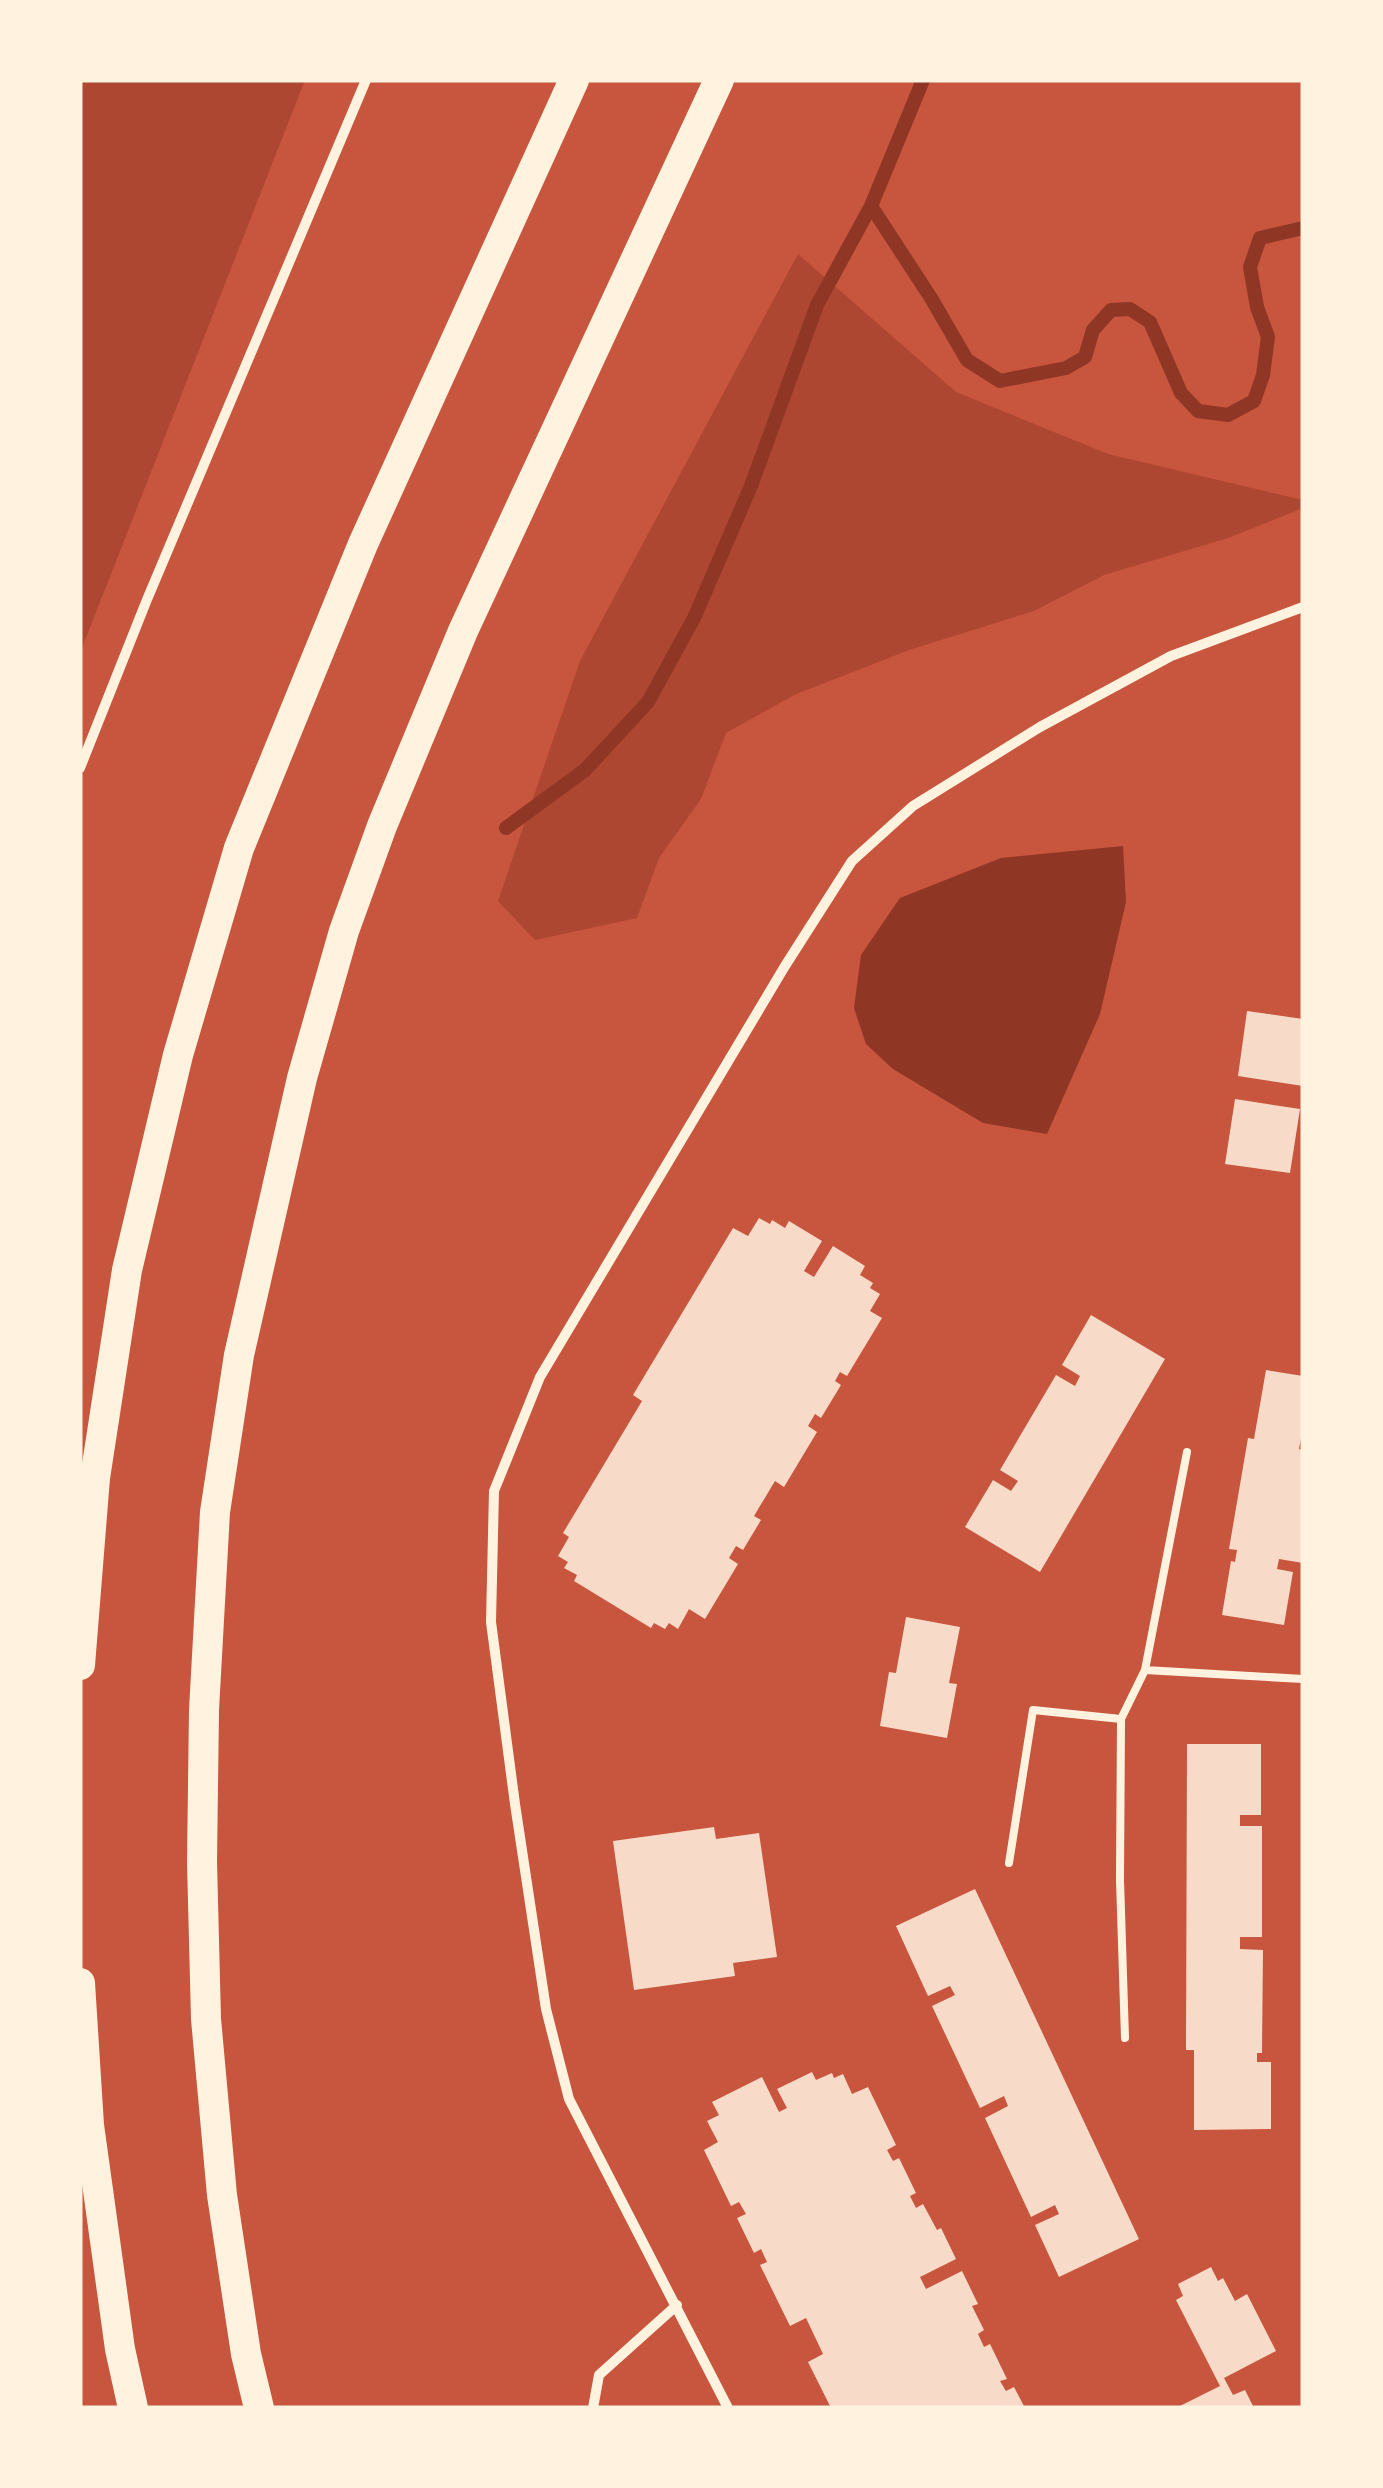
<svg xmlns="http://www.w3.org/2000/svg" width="1383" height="2488" viewBox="0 0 1383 2488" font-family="'Noto Sans',sans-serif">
	<rect width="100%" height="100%" fill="#c8553d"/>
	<path fill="#ae4732" d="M80 80H305L80 653Z
		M798 254 956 392 1108 454 1303 500V508L1228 538 1104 575 1034 611 909 650 794 695 726 733 701 799 659 858 637 918 535 940 498 901 580 661Z"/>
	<path fill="#8f3625" d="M1123 846 1126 902 1100 1014 1047 1134 983 1123 893 1069 866 1044 854 1008 861 955 900 898 1001 858Z"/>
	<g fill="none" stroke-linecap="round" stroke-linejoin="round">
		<path stroke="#8f3625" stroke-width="14" d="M871 206 931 298 967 360 1000 381 1066 368 1085 357 1093 330 1111 310 1130 309 1150 322 1181 393 1198 411 1228 415 1254 401 1263 375 1268 337 1257 307 1250 267 1260 238 1303 228
			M506 828 585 770 648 702 694 618 751 486 817 305 871 206 923 80"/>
	</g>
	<path fill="#f7dbc8" d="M1247 1011 1303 1019V1086L1238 1076Z
		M1235 1099 1300 1109 1290 1173 1225 1164Z
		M759 1218 770 1224 772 1220 785 1228 789 1221 822 1241 804 1271 814 1277 833 1246 865 1266 860 1275 873 1283 870 1288 880 1294 870 1311 882 1318 847 1376 840 1372 835 1381 841 1385 821 1418 815 1414 808 1426 817 1432 784 1487 775 1481 754 1516 761 1520 743 1550 736 1546 729 1558 738 1564 705 1619 689 1609 678 1629 669 1623 665 1629 654 1623 651 1628 574 1581 577 1575 564 1568 568 1562 558 1556 569 1537 563 1533 642 1401 633 1395 733 1228 748 1236Z
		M1091 1315 1165 1359 1040 1572 965 1527 993 1480 1011 1491 1018 1481 1000 1470 1056 1375 1075 1386 1080 1376 1062 1365Z
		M1266 1370 1303 1376V1439L1301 1438 1299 1449 1303 1450V1563L1279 1559 1277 1569 1293 1572 1284 1625 1222 1615 1231 1561 1235 1562 1237 1550 1229 1549 1248 1438 1254 1439Z
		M906 1617 960 1627 949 1683 957 1684 947 1738 880 1726 889 1672 896 1673Z
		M1187 1744H1261V1815H1240V1826H1262V1937H1240V1949L1263 1950 1262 2053H1257V2062H1271V2129L1194 2130V2050H1186Z
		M714 1827 716 1839 759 1833 777 1957 733 1963 735 1976 634 1990 613 1841Z
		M975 1889 1139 2239 1059 2277 1035 2225 1059 2214 1055 2205 1031 2217 985 2118 1008 2106 1004 2096 980 2108 932 2006 955 1995 950 1986 928 1996 896 1926Z
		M812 2072 816 2080 832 2073 834 2078 843 2074 852 2094 868 2087 896 2145 887 2150 893 2161 899 2158 916 2193 910 2196 916 2208 923 2204 937 2230 941 2228 956 2259 920 2277 926 2289 962 2271 978 2304 972 2306 984 2330 978 2334 984 2347 990 2344 1007 2379 1000 2381 1006 2391 1014 2387 1025 2408H831L808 2362 823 2354 806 2318 790 2326 760 2265 767 2262 761 2249 754 2253 737 2218 746 2214 739 2202 731 2206 704 2150 718 2142 707 2121 719 2115 712 2102 762 2077 779 2112 787 2108 777 2089Z
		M1211 2267 1218 2281 1223 2278 1235 2301 1247 2294 1276 2351 1224 2378 1233 2395 1245 2390 1254 2408H1176L1220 2386 1176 2300 1183 2296 1178 2284Z"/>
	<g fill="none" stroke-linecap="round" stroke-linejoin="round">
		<path stroke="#fff3e0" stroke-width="8" d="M1145 1670 1187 1452
			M1121 1719 1120 1880 1125 2038
			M1009 1863 1033 1710 1121 1719 1145 1670 1303 1679"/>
		<path stroke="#fff3e0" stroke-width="10" d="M80 768 146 602 366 80
			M593 2408 599 2375 677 2305
			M728 2408 569 2099 546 2009 515 1804 491 1622 494 1491 540 1377 785 966 852 861 913 806 1040 727 1171 656 1303 607"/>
		<path stroke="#fff3e0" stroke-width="30" d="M80 1665 95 1478 127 1270 178 1055 239 848 363 544 574 80
			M80 1983 89 2125 120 2349 133 2408
			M259 2408 246 2354 222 2195 206 2019 202 1862 204 1710 215 1512 239 1355 302 1078 344 931 382 826 463 631 719 80"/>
	</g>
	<rect width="1383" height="2488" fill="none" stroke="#fff3e0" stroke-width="165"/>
</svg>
